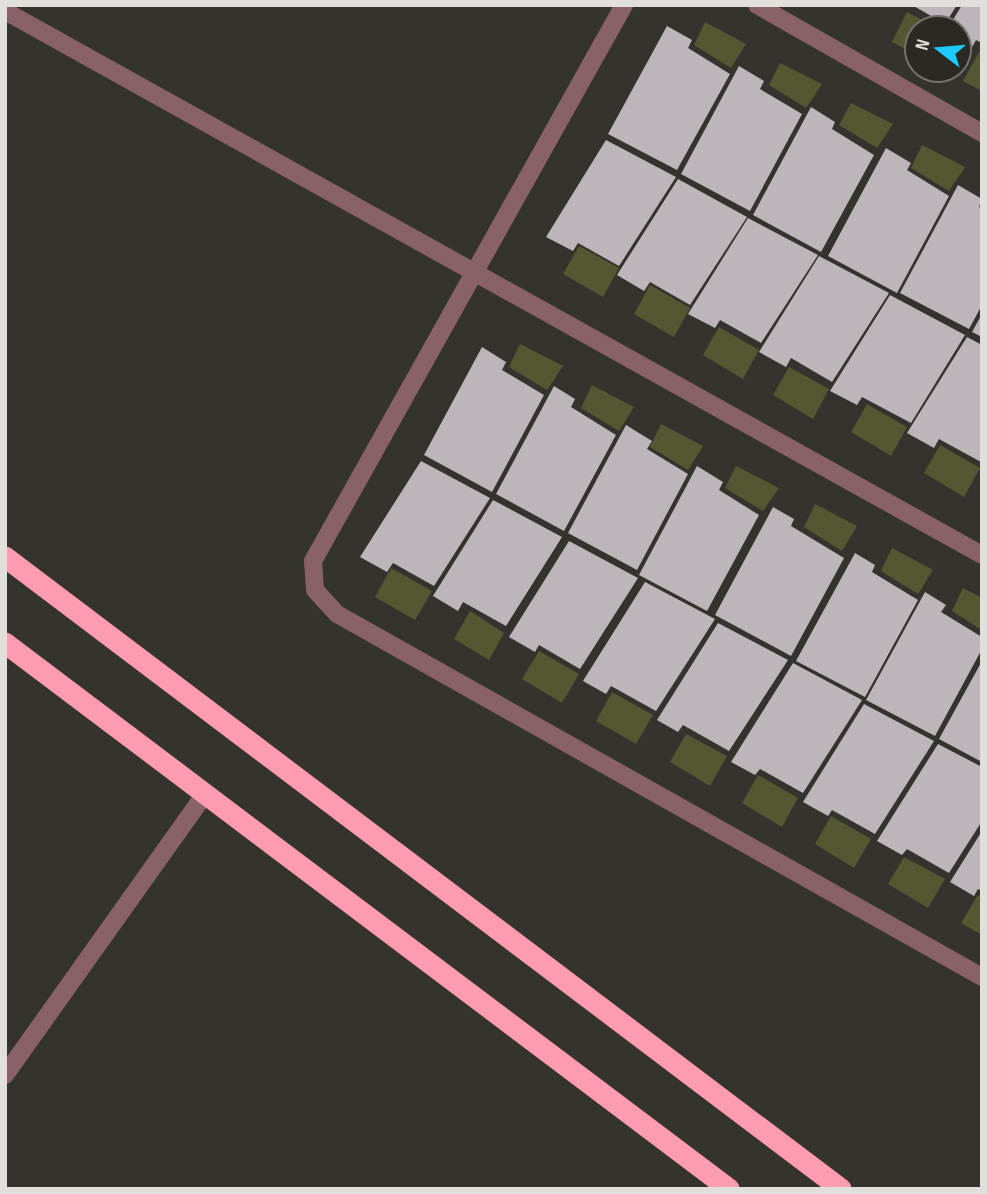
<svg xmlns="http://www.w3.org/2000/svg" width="987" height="1194" viewBox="0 0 987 1194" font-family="'Sofia Sans Condensed',sans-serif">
	<rect width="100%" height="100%" fill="#35332d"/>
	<path fill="#535833" d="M907 12 937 28H917V55L892 42Z
		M705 22 746 44 731 68 694 45Z
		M979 52 982 54V91L963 81Z
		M780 63 822 84 806 108 769 85Z
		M851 103 893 124 877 148 839 125Z
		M922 145 965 167 949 191 911 168Z
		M579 246 619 268 603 297 563 274Z
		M650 285 690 308 674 337 634 314Z
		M719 327 759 350 743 379 703 355Z
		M520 344 563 366 547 390 509 367Z
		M789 367 829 389 813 419 773 395Z
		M592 385 634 407 619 431 581 408Z
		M867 404 907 427 891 456 851 432Z
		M661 424 703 446 688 470 650 447Z
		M940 445 980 468 964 497 924 473Z
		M736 466 779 488 763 511 725 488Z
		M815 504 857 526 842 551 804 527Z
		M892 548 933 570 918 594 881 571Z
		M391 568 432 591 415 620 375 597Z
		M963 588 982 598V630L952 611Z
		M470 611 504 633 489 660 454 639Z
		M539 651 579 674 562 703 522 679Z
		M612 692 653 715 636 744 596 721Z
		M686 734 727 756 710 786 670 762Z
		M758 775 798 798 782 827 742 803Z
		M831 816 871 839 854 868 815 844Z
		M904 857 945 879 928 908 888 884Z
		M978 895 982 898V935L961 923Z"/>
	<path fill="#bcb5ba" d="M912 5H957L945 24Z
		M962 5H982V43L976 40 971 49 959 43V28H948Z
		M667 26 692 40 688 48 730 74 677 170 608 134Z
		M739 66 764 81 760 89 802 114 750 211 681 174Z
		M811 107 835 122 832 129 874 155 821 252 753 215Z
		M606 140 676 177 619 266 578 243 573 251 546 237Z
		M886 148 911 163 907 170 949 196 897 293 828 256Z
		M678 179 747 217 690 305 650 282 644 291 617 275Z
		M958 185 982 199 979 207 982 209V305L969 329 900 293Z
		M748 218 818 255 761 343 720 320 715 328 688 314Z
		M819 256 889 293 832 382 791 358 786 367 759 352Z
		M890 295 965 335 911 423 862 397 857 405 830 391Z
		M982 314V337L972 332Z
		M967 337 982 345 981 462 939 439 934 448 907 433Z
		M482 347 506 362 502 370 544 395 492 492 424 455Z
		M554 386 575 399 571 407 616 435 564 531 496 494Z
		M626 425 652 441 647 449 688 474 637 570 568 533Z
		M421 461 490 498 434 586 393 563 387 572 360 557Z
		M697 466 723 482 719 490 759 515 707 611 639 575Z
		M493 500 562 537 506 626 463 602 458 611 433 596Z
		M773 507 794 519 791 526 844 558 791 656 715 615Z
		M569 541 638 578 580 669 539 645 535 652 509 637Z
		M855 553 875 565 872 572 918 600 865 697 796 661Z
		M645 582 715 619 656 711 611 686 606 694 583 681Z
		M925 592 946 605 941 612 982 637V649L935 736 866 700Z
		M718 623 788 660 729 751 683 725 678 732 657 720Z
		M982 661V762L939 739Z
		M793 663 862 700 803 793 760 769 755 775 731 762Z
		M864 704 934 741 875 834 832 810 828 816 803 802Z
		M938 744 982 767V821L949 873 907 849 902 855 877 841Z
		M982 831V891L978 889 974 896 950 882Z"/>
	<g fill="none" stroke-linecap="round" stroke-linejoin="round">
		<path stroke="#896168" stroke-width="18" d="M624 5 313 561 315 590 337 614 982 977
			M757 5 982 133
			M5 11 982 555
			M5 1075 205 794"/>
		<path stroke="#fd9cb1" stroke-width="21" d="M5 557 841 1189
			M5 643 729 1189"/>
	</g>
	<rect width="987" height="1194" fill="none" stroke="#e0dfdb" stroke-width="14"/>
	<g transform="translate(938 49) rotate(286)"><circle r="33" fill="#2b2923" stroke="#73726d" stroke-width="2"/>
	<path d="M0-5L12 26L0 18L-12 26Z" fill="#1ec9fd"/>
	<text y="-10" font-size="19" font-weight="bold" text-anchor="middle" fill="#e0dfdb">N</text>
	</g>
</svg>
